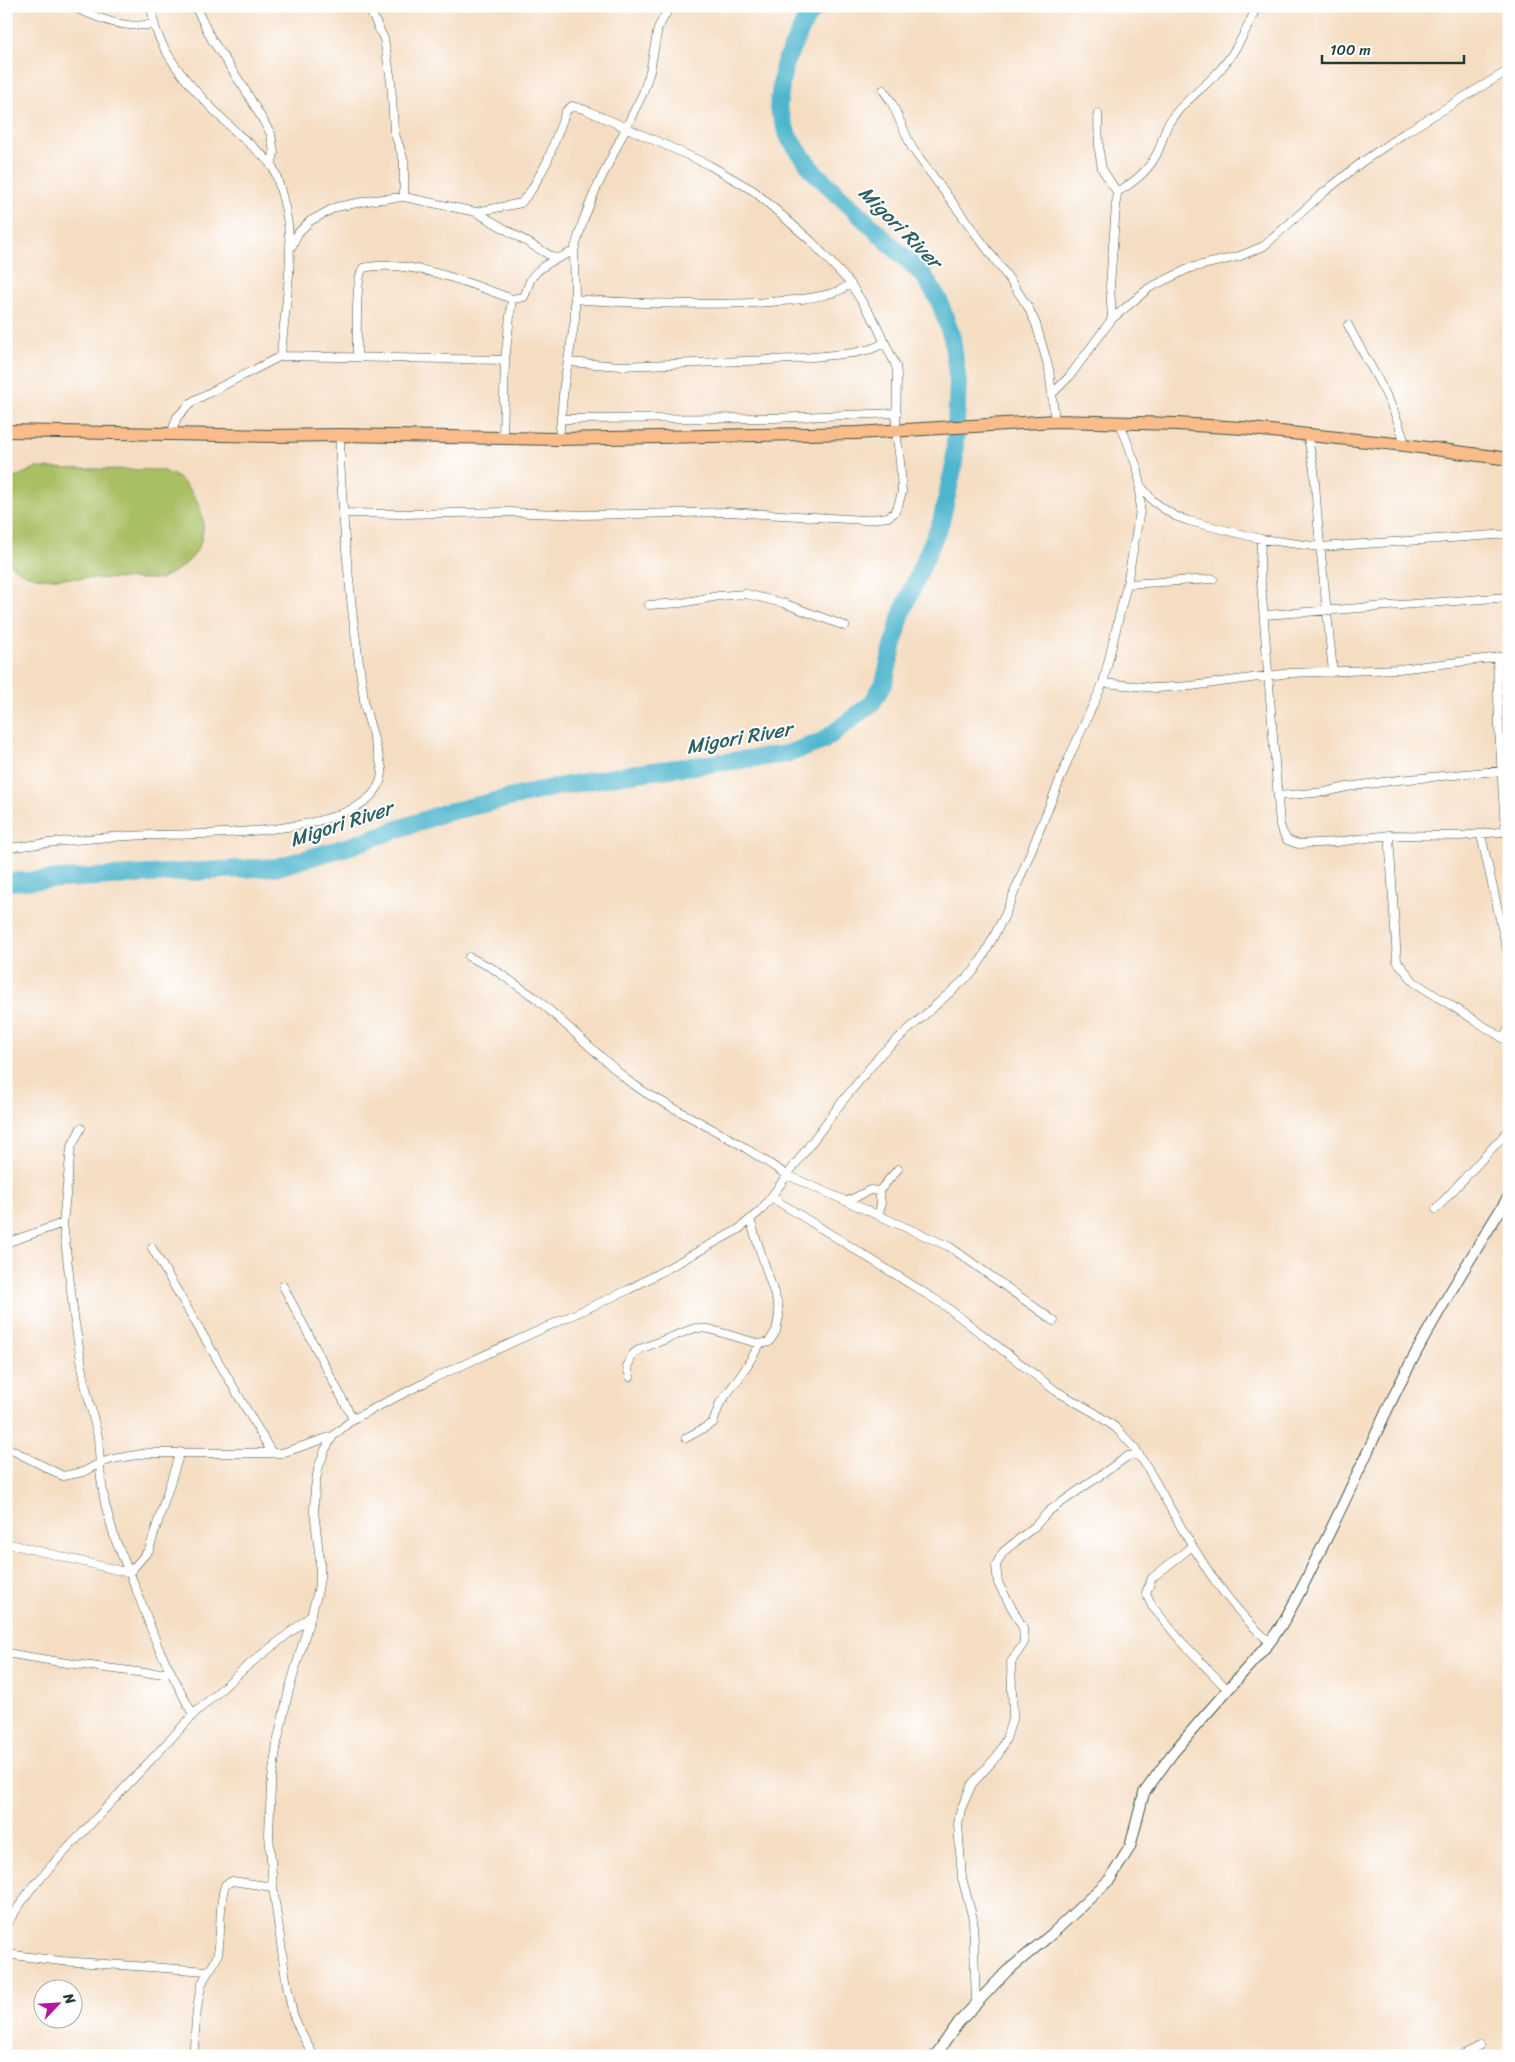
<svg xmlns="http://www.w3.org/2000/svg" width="1515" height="2062" viewBox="0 0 1515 2062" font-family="Sriracha,sans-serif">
	<rect width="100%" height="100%" fill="#fff"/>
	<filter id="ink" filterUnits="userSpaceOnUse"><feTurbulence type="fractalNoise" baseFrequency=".02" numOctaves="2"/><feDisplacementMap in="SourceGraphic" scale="10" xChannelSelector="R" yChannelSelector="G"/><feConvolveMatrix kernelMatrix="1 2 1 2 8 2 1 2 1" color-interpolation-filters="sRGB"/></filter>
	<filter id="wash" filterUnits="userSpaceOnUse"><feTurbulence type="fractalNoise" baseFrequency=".0096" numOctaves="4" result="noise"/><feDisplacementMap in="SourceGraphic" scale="20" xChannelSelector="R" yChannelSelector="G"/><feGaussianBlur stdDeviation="1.12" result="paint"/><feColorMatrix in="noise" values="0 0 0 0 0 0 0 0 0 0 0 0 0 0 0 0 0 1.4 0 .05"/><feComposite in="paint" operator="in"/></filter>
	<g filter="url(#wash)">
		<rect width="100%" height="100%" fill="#f5ddc2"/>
		<path fill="#a9bf64" stroke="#647e4c" d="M35 468 160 470C166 472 173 474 178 478 201 496 212 527 195 553 188 565 173 572 161 579L42 578C27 576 17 571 6 561V488L14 478Z"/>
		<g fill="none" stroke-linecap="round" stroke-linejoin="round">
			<path stroke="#4eb5cd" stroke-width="18" d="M6 882 277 867 350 846 444 813 556 787 630 774 787 754 823 741 872 703 884 683 901 615 941 522 954 465 958 382 952 338 939 300 924 276 813 171 789 138 778 108 784 65 806 19 817 6"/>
		</g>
	</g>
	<g filter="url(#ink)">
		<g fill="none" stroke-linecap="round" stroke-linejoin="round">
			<defs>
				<path id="minor" d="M71 6C98 18 124 30 154 24
					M152 6C151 52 208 105 239 135 250 144 264 155 272 166 277 174 279 186 282 195 298 251 285 300 281 356L193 401 177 417 171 435
					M195 6 212 40 244 88 271 134 274 153 271 166
					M368 6 384 39 391 81 394 131 404 161V197
					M883 90 891 101 912 148 1010 280 1028 307 1036 324 1049 369 1055 421
					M1098 113 1099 150 1102 169 1117 192
					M292 246 298 233 310 221 336 207 373 200 404 197 476 212 556 259
					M574 251 575 299C617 303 829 313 850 283
					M1112 319 1110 286 1117 192C1135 182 1151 169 1159 149 1163 140 1164 129 1170 121 1182 102 1203 89 1218 72 1233 56 1248 27 1257 6
					M1348 325C1368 364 1395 402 1405 445
					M281 356 505 360
					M357 356C357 340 355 278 363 268 408 258 470 283 512 299
					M568 362 621 366 793 359 853 353 871 349 885 343
					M1052 394 1069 377 1112 319 1149 288 1190 268 1240 256 1264 246 1322 194 1362 162 1406 132 1509 70
					M562 419 773 418 897 413
					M1307 434 1314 469 1318 524 1333 672
					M503 437 505 360 512 299 524 297C527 292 527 287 530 281 537 266 559 258 574 251L583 221 595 191 643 93 650 71 658 28 670 6
					M559 439 564 385 575 319V299
					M1140 485 1153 501 1164 509 1175 516 1189 521 1261 539 1320 547 1509 534
					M343 513 403 514 508 512 583 515 729 512 864 520 888 517 894 513 898 506 902 492 900 461 896 431 897 375 896 366 875 322 850 283 811 241 754 191 709 165 663 144 586 110 572 106 566 111 547 162 532 189 521 203 476 212
					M1261 539 1260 570 1280 825 1282 831 1287 840 1298 844 1337 842 1389 835 1460 836 1509 831
					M1127 584 1213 579
					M649 605 681 603 719 596 746 594 783 603 845 626
					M1265 615 1509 597
					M1497 657 1499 726 1505 832
					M1103 683 1156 688 1191 686 1290 673 1399 669 1509 656
					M1278 796 1325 792 1347 787 1398 780 1509 770
					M1389 835 1397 961 1414 982 1509 1042
					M1481 835 1509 959
					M6 848C55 842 105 836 155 835 201 834 386 837 382 768L365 707 353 618 345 540 340 460V435
					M469 957 492 968 537 999 627 1080 646 1093 736 1142 787 1175 950 1247 1054 1321
					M1504 1038 1509 1028
					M81 1128 71 1148 63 1223 74 1317 85 1384 98 1437 101 1479 105 1504 115 1539 135 1586 158 1647 193 1715
					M771 1197 944 1305 1056 1391 1095 1413 1116 1428 1134 1447 1141 1458
					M848 1201 870 1190 879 1191 898 1169
					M1436 1209 1509 1130
					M879 1214 881 1203 879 1191
					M6 1243 63 1223
					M152 1248 272 1453
					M283 1286 353 1419
					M630 1377 627 1367 633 1354 640 1349 695 1328 709 1329 760 1344 769 1342 776 1331 779 1316 778 1305 750 1220
					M686 1438 713 1423 720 1403 742 1374 760 1344
					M6 1447 63 1476 83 1472 100 1463 113 1459 148 1453H282L333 1436
					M6 1543 129 1573 149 1550 180 1452
					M1191 1547 1152 1578 1146 1593 1152 1606 1180 1640 1228 1690
					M6 1653 60 1662 145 1673H171
					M6 1925 30 1890 55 1862 196 1712 246 1667 311 1616
					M6 1954 61 1961 208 1971
					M976 2003 973 1919 962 1878 958 1824 961 1809 972 1784 998 1755 1006 1739 1013 1716 1011 1662 1024 1643 1023 1628 998 1583 996 1565 1003 1552 1034 1527 1049 1511 1128 1456 1136 1455 1141 1458 1147 1467C1183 1530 1215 1595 1270 1642
					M193 2056C196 2032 195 2006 202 1984 206 1972 216 1965 218 1953 222 1931 218 1907 225 1885L232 1881 273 1887
					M314 2056 301 2033 293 2014 286 1980 273 1887 269 1834 271 1786 277 1743 289 1690 317 1595 320 1578V1561L314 1511 315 1488 318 1469 325 1450 333 1436 353 1419 434 1378 628 1290 739 1229 761 1210 771 1197 841 1103 882 1053 973 972 983 957 1005 915 1068 760 1103 683 1127 584 1140 511V485L1138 470 1120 423
					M1460 2056 1480 2046"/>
				<path id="tertiary" d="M935 2056 959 2022 1006 1972 1053 1933 1110 1879 1130 1847 1144 1793 1172 1754 1201 1720 1270 1642C1288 1617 1301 1591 1314 1563 1338 1517 1359 1470 1381 1423 1417 1344 1463 1270 1509 1196"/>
				<path id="trunk" d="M6 431 271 436 340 435 559 439 857 433 1055 421 1177 424 1243 428 1405 445 1509 459"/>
			</defs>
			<use href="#minor" stroke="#3f5549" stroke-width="9"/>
			<use href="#tertiary" stroke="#3f5549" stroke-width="12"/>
			<use href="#trunk" stroke="#3f5549" stroke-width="14"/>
			<use href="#minor" stroke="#fff" stroke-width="8"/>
			<use href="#tertiary" stroke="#fff" stroke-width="10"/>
			<use href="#trunk" stroke="#f9bc8a" stroke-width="12"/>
		</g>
	</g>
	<g text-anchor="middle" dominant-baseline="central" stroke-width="4" stroke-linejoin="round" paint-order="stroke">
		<g font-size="20" font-style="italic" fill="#2d6162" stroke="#fff">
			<text transform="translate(900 227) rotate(45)">Migori River</text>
			<text transform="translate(739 738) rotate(-10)">Migori River</text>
			<text transform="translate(341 824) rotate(-18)">Migori River</text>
		</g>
	</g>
	<rect width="1515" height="2062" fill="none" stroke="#fff" stroke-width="25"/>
	<g transform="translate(58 2004) rotate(65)"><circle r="24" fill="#ffffff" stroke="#a5b1ae"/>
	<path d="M0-4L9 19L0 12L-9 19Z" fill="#b5179e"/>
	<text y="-8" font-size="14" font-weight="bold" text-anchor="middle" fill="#1f3d34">N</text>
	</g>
	<path d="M1322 55v8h142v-8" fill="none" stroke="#1f3d34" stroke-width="2.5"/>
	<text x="1330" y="55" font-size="15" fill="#1f3d34" stroke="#ffffff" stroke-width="4" paint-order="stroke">100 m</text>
</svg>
